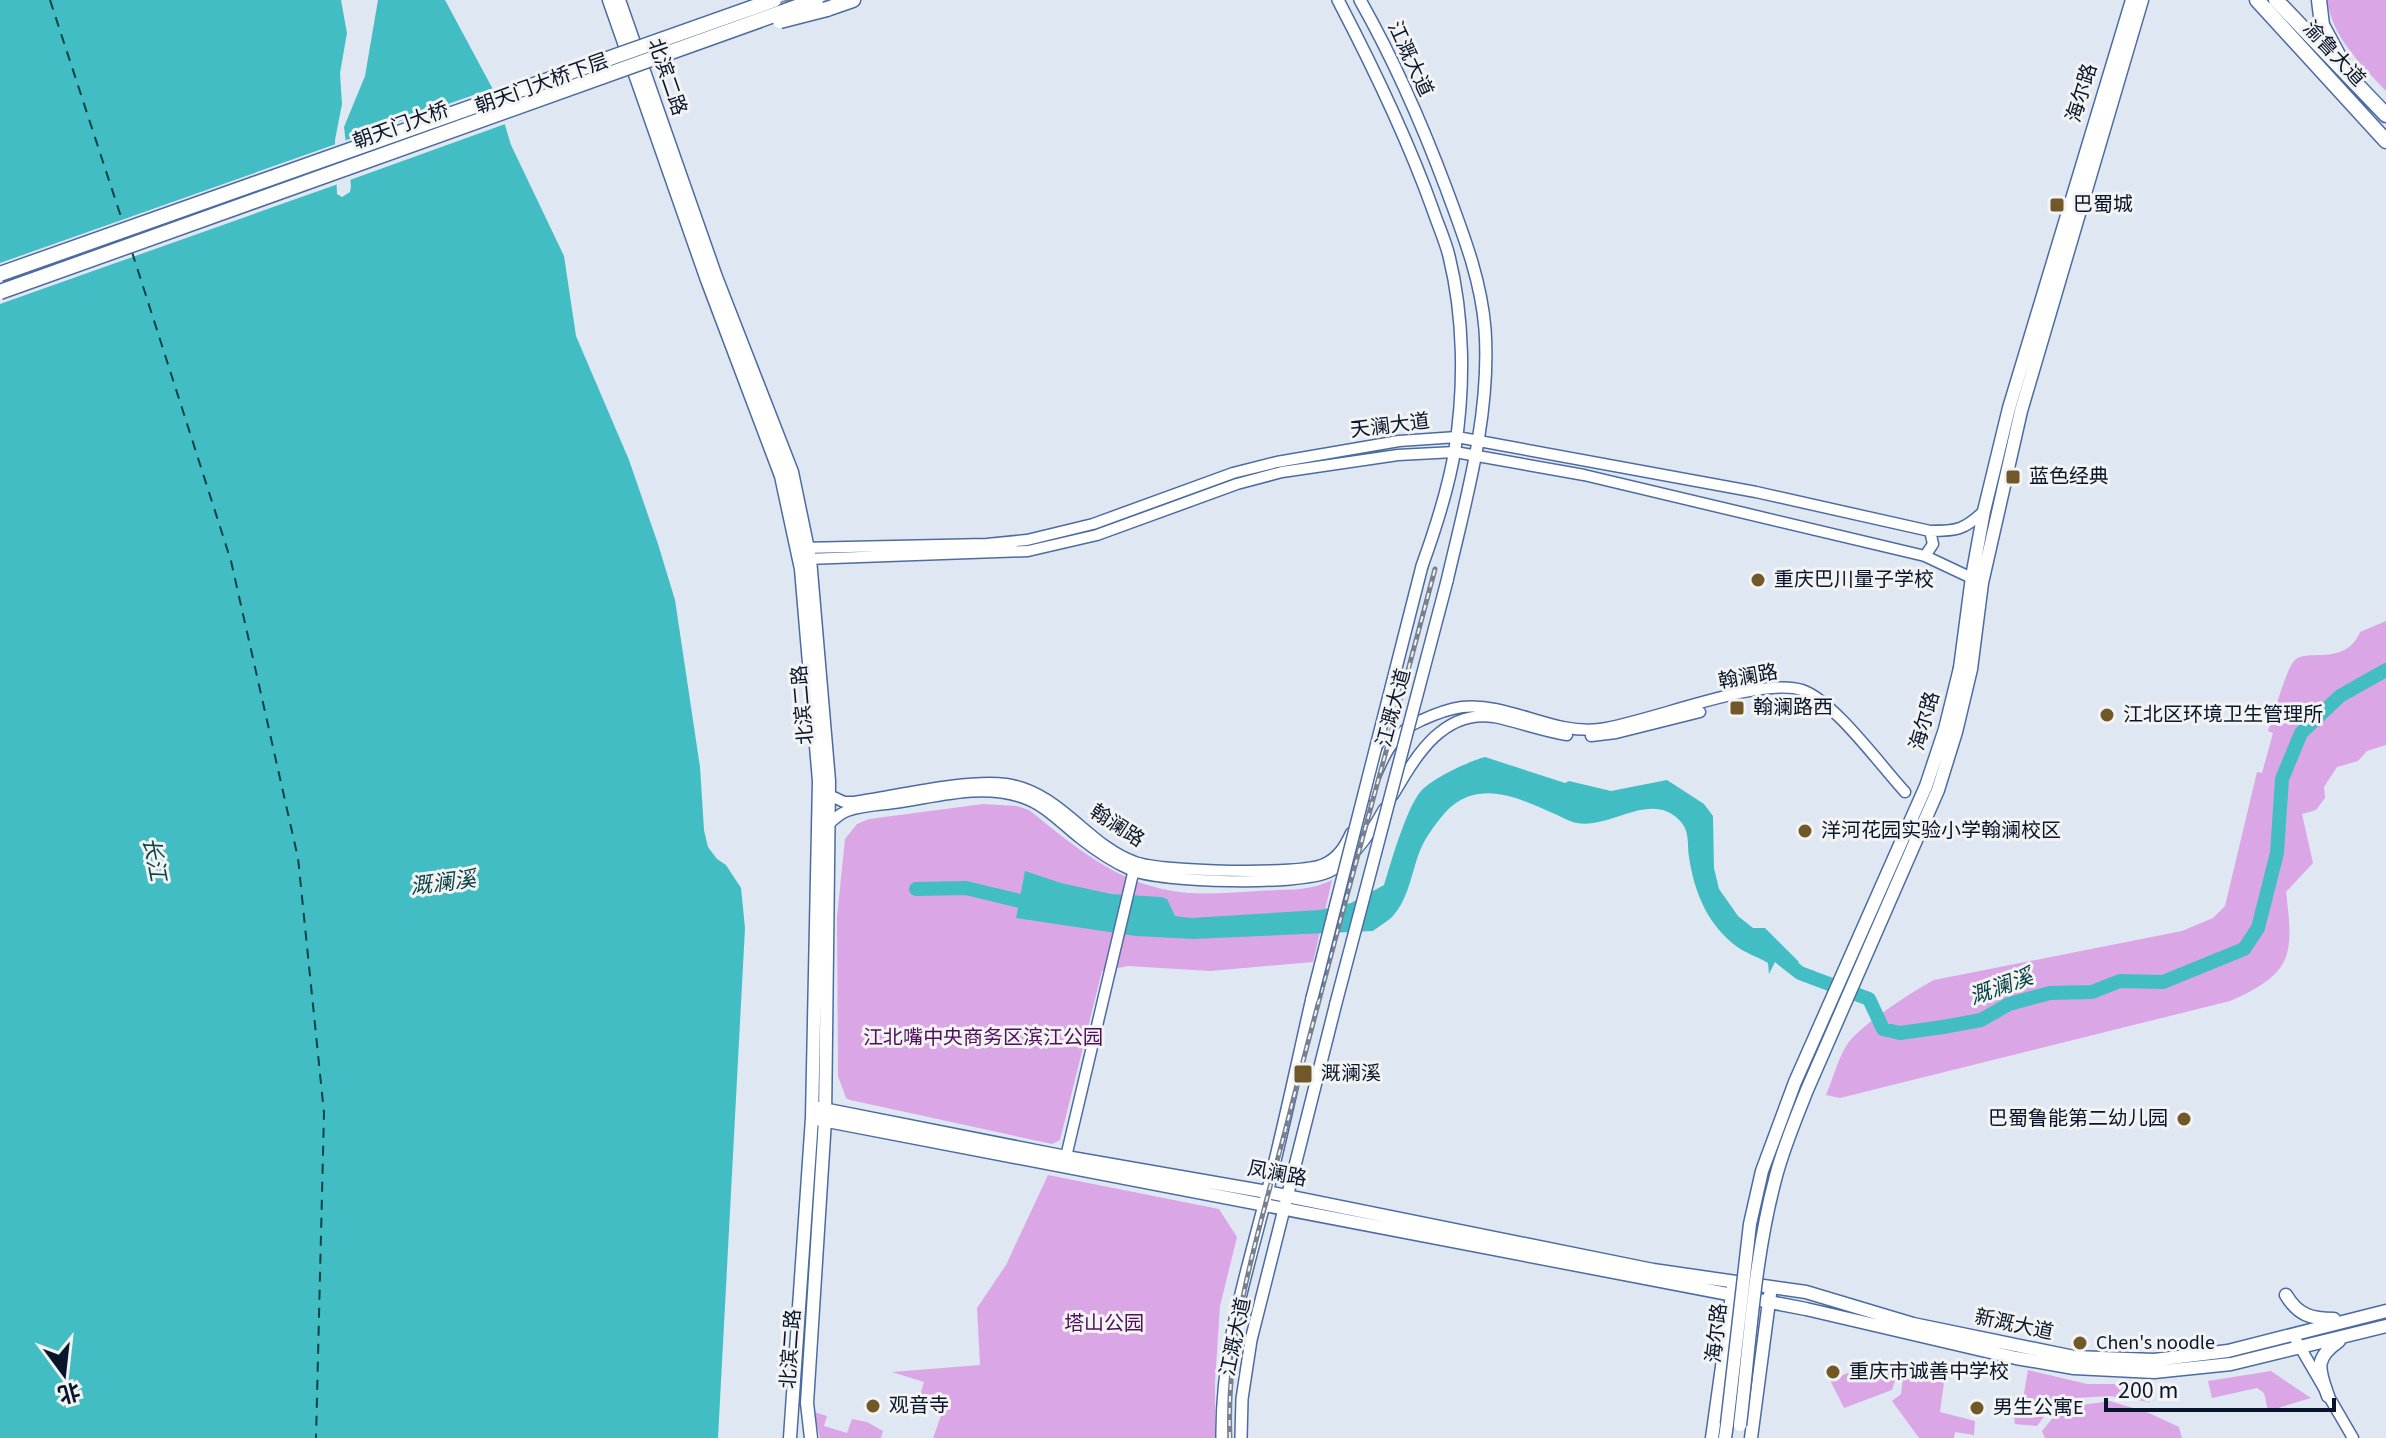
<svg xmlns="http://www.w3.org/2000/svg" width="2386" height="1438" viewBox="0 0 2386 1438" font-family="'Source Sans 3','Noto Sans SC',sans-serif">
	<rect width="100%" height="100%" fill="#dfe7f3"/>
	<path fill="#dba6e6" d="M2327 0H2386V91C2361 64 2333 39 2327 0Z
		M2386 621V745L2367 751 2358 761 2337 767 2324 787 2325 798 2316 810 2302 814 2313 863 2286 892C2294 956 2293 973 2230 1001L1840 1098 1826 1095C1833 1079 1838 1058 1848 1043 1861 1025 1913 991 1934 980L2182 931 2213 918 2225 906 2257 772 2262 773 2273 733 2268 731C2273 718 2286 668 2295 660 2308 648 2345 667 2360 632Z
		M983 804 1017 806 1029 810C1073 845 1115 882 1173 891 1201 896 1231 892 1259 891 1284 889 1310 892 1332 880L1313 962 1210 971 1128 966 1102 971 1060 1140 1052 1144 850 1100 846 1098 838 1076 837 917 845 839 857 824 869 819Z
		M1048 1175 1219 1209 1237 1237 1220 1306 1215 1382V1438H933L943 1410 918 1402 924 1382 892 1372 980 1365 977 1308 1006 1265Z
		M1865 1362 1900 1365 1892 1390 1844 1408 1830 1380 1861 1368Z
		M1904 1368 1945 1375 1940 1412 1975 1421 1974 1435 1955 1432 1954 1438H1919L1892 1401 1901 1394Z
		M2028 1370 2087 1384H2140L2150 1402 2110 1396 2057 1399 2037 1426 2015 1424 2012 1404 2022 1405Z
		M2271 1371 2311 1398 2268 1411 2264 1393 2257 1388 2212 1398 2208 1381Z
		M2110 1401 2149 1413 2179 1427 2182 1438H2045L2042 1431 2061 1408Z
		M814 1412 827 1416 824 1426 847 1433 852 1419 867 1422 883 1431 881 1438H820Z"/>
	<path fill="#42bdc4" d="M0 0H341L347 33 340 73 342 104 335 140 337 194 342 197 350 192 351 186 344 127 365 76 378 0H445L496 95 511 145 564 256 576 336 629 460 658 544 675 600 700 767 704 830 708 847 717 859 726 865 741 888 745 928 718 1438H0Z
		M1485 757 1565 783 1569 781 1611 791 1667 780 1704 804 1713 816 1714 868 1719 889 1738 916 1753 928H1765L1799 962 1792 973 1775 962 1769 974 1768 963C1758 957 1745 953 1736 946 1707 924 1694 891 1689 857 1687 845 1690 832 1681 822 1652 789 1612 829 1577 823 1570 822 1562 817 1555 814 1522 800 1485 780 1452 806 1442 814 1429 833 1423 844 1412 865 1411 897 1392 917 1387 922 1379 926 1373 931L1193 939 1136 936 1016 918 1025 871 1061 883 1111 894 1161 897 1167 899 1175 916 1191 918 1320 910 1351 903 1384 885C1391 863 1408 801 1424 788 1438 776 1467 762 1485 757Z"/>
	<path fill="#dfe7f3" d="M496 87 508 123 347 181 341 142Z
		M339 143 341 183 0 304V263Z"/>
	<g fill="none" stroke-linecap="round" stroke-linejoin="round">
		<path stroke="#42bdc4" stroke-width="14" d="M916 889 966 888 1037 905
			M1782 959 1800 973 1869 999 1883 1029 1900 1033 1943 1027 1981 1020 2009 1004 2050 993 2092 992 2120 981 2163 982 2244 949 2258 928 2277 853 2282 779 2301 733 2340 696 2386 670"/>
		<path stroke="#0a4346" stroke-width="2" stroke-dasharray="10 8" stroke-linecap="butt" d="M50 0 123 223
			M132 252 231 561 298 858 324 1113 316 1438"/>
		<path stroke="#bfc8d5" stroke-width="11" stroke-dasharray="11 5.5" stroke-linecap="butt" d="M825 2 830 0"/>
		<defs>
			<path id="tertiary" d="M801 548 987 544 1027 540 1093 524 1233 473 1277 462 1399 441 1457 437 1756 492 1930 531C1957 531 1964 530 1984 511
				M1925 556 1933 544 1930 531
				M806 559 1028 551 1097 535 1237 484 1282 472 1398 455 1455 452 1584 475 1925 556 1978 581
				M1591 736 1616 733 1700 712
				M829 795 844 802H854C896 796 964 779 1006 784 1061 792 1087 845 1135 862 1161 872 1301 875 1324 864 1338 858 1345 846 1351 833
				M1393 795C1415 758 1442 709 1494 717 1519 722 1542 731 1567 735
				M1367 796C1380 766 1389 733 1422 720 1435 714 1448 709 1462 707 1509 702 1552 735 1600 729 1650 722 1760 676 1802 690 1833 700 1881 766 1905 792
				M828 825C834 819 839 814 847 811 864 805 883 805 901 802 940 796 982 784 1021 797 1044 804 1061 823 1080 838 1095 850 1113 862 1131 870 1161 883 1300 886 1329 872 1352 861 1372 831 1384 809
				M1065 1161 1135 865
				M2293 1335 2353 1438"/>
			<path id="secondary" d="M1338 0C1374 69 1407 137 1433 210 1438 225 1445 240 1449 256 1464 317 1465 386 1455 449 1449 486 1435 530 1422 566
				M1360 0C1394 60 1422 124 1446 188 1463 234 1481 279 1485 329 1491 414 1466 499 1447 581
				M1222 1438C1221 1351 1245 1280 1266 1197 1283 1131 1297 1064 1312 998
				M1241 1438 1242 1399 1251 1340 1336 1003"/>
			<path id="primary" d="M609 0 707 280 781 476 801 569 819 781 812 1118 790 1438
				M619 0 716 277 792 472 810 559 829 781 825 1120 807 1403 811 1438
				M1960 668 1972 577 1984 511 2009 408 2132 0
				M1971 669 1982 583 2021 411 2142 0
				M813 1107 1066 1157 1267 1192 1653 1270 1806 1292 1913 1324 2074 1357 2154 1360 2228 1351 2386 1311
				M812 1118 1806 1309 2016 1358 2074 1368 2154 1372 2231 1364 2386 1326
				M2286 1295C2298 1315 2311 1319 2334 1319
				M2328 1396C2319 1370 2313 1359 2339 1341
				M1712 1438 1733 1288
				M1725 1438 1727 1424
				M1751 1438 1770 1294"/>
			<path id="trunk" d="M2257 0 2386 141
				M2276 0 2386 115
				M2319 0 2322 25 2343 64
				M827 9 853 0"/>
		</defs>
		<use href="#tertiary" stroke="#4c6ca1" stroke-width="13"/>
		<use href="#secondary" stroke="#4c6ca1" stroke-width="14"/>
		<use href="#primary" stroke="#4c6ca1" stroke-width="15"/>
		<use href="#trunk" stroke="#4c6ca1" stroke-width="17"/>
		<use href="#tertiary" stroke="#fff" stroke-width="10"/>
		<use href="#secondary" stroke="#fff" stroke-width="11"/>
		<use href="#primary" stroke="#fff" stroke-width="12"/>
		<use href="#trunk" stroke="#fff" stroke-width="14"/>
		<defs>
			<path id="rail" d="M0 282 793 0
				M1230 1438C1225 1327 1263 1219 1290 1112 1336 931 1387 751 1435 569"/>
		</defs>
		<use href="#rail" stroke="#768091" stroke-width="5"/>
		<use href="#rail" stroke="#f3f3f3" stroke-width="2" stroke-dasharray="6" stroke-linecap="butt"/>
		<defs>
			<path id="secondary-bridge" d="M1312 998 1422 566
				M1336 1003 1447 581"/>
			<path id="primary-bridge" d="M1727 1424 1750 1224 1762 1171 1795 1082 1926 786 1945 729 1960 668
				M1740 1425C1750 1342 1754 1257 1776 1176 1784 1146 1796 1118 1807 1090L1938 790 1956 732 1971 669"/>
			<path id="trunk-bridge" d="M780 21 827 9
				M0 274 774 0
				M0 292 816 0"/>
		</defs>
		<use href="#secondary-bridge" stroke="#4c6ca1" stroke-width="14" stroke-linecap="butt"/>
		<use href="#primary-bridge" stroke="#4c6ca1" stroke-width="15" stroke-linecap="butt"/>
		<use href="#trunk-bridge" stroke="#4c6ca1" stroke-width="17" stroke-linecap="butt"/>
		<use href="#secondary-bridge" stroke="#fff" stroke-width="11"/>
		<use href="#primary-bridge" stroke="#fff" stroke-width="12"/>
		<use href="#trunk-bridge" stroke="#fff" stroke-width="14"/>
	</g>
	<g fill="#715829" stroke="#f3f3f3" stroke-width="3">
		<rect x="2049" y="197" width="16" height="16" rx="4"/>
		<rect x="2005" y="469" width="16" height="16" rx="4"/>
		<circle cx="1758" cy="580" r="8"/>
		<rect x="1729" y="700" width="16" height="16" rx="4"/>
		<circle cx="2107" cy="715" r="8"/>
		<circle cx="1805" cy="831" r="8"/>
		<rect x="1293" y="1064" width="20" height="20" rx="4"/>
		<circle cx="2184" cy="1119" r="8"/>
		<circle cx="2080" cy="1343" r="8"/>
		<circle cx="1833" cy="1372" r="8"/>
		<circle cx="873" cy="1406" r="8"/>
		<circle cx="1977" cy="1408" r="8"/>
	</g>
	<g text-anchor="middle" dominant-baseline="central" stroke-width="6" stroke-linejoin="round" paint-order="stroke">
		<g font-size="20" fill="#08152a" stroke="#f3f3f3">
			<text transform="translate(2334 54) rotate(47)">渝鲁大道</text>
			<text transform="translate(1410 59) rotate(65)">江溉大道</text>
			<text transform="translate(667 77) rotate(71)">北滨二路</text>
			<text transform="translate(542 84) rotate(-20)">朝天门大桥下层</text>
			<text transform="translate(2082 93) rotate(-73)">海尔路</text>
			<text transform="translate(401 126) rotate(-20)">朝天门大桥</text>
			<text transform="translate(1390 426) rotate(-7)">天澜大道</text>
			<text transform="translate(1748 677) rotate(-10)">翰澜路</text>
			<text transform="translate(803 705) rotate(-95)">北滨二路</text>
			<text transform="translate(1394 708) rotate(-75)">江溉大道</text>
			<text transform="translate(1925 721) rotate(-74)">海尔路</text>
			<text transform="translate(1117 826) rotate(33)">翰澜路</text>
			<text transform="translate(1277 1174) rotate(11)">凤澜路</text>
			<text transform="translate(2014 1325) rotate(12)">新溉大道</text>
			<text transform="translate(1717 1333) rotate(-84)">海尔路</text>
			<text transform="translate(1236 1337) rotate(-78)">江溉大道</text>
			<text transform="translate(791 1349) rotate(-86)">北滨二路</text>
		</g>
		<g font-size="20" fill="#08152a" stroke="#f3f3f3" text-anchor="start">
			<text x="2073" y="205">巴蜀城</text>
			<text x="2029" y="477">蓝色经典</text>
			<text x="1774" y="580">重庆巴川量子学校</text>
			<text x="1753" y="708">翰澜路西</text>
			<text x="2123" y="715">江北区环境卫生管理所</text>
			<text x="1821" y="831">洋河花园实验小学翰澜校区</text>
			<text x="1321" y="1074">溉澜溪</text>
			<text x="2168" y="1119" text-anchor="end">巴蜀鲁能第二幼儿园</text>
			<text x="2096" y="1343">Chen's noodle</text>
			<text x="1849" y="1372">重庆市诚善中学校</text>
			<text x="889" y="1406">观音寺</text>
			<text x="1993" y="1408">男生公寓E</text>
		</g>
		<g font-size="20" fill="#4f0d5c" stroke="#f3f3f3">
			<text x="983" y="1038">江北嘴中央商务区滨江公园</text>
			<text x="1104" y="1324">塔山公园</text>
		</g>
		<g font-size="22" font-style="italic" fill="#0a4346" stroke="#f3f3f3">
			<text transform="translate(154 859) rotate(79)">长江</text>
			<text transform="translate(443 883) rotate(-7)">溉澜溪</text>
			<text transform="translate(2001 987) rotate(-20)">溉澜溪</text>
		</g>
	</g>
	<g transform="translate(64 1374) rotate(165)" stroke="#f3f3f3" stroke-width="6" paint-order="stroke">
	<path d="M0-6L14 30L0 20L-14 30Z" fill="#08152a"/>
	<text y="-12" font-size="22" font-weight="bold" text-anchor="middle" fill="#08152a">北</text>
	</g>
	<path d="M2106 1398v12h228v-12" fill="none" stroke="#08152a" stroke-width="4"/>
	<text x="2118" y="1398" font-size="24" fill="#08152a" stroke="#f3f3f3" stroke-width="6" paint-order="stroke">200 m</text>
</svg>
